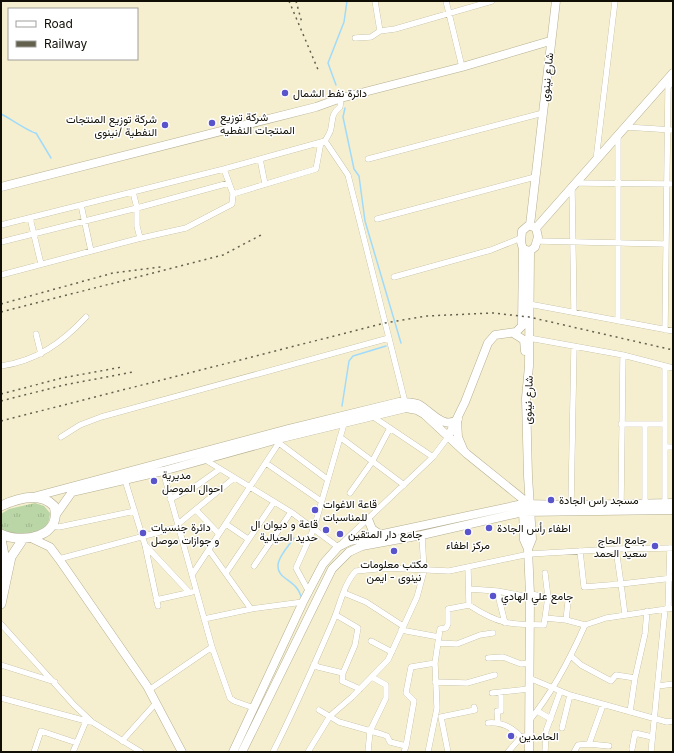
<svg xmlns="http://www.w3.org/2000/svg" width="674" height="753" viewBox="0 0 674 753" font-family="Inter,Vazirmatn,sans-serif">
	<defs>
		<pattern id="park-tufts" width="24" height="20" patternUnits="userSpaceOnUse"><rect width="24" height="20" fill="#bad6a7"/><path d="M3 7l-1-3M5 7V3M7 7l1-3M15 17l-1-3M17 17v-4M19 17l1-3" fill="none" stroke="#9fb68e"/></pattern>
	</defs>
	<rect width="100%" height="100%" fill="#f5efcf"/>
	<path fill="url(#park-tufts)" d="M35 503 44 506 50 513C49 541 18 534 1 531V514L9 509Z"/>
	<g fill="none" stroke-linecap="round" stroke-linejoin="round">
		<path stroke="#a0dbfb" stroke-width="1.5" d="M336 85 328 63 344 22 347 1
			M345 108 343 117 354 169 359 176 365 221 401 343
			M1 114C8 117 31 133 36 133L51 158
			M342 406 349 361 353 356 386 346
			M294 538C286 550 268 566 285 578 293 584 298 587 301 596"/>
		<defs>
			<path id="street" d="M375 1 380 31
				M446 1 462 67
				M355 38 371 37 380 31 395 29 492 1
				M341 98 340 107C331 114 333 119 331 128 331 132 327 137 325 141L348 175 405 402
				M625 127 673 130
				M618 135V321
				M260 159 265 184
				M368 159 543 113
				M596 160 615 1
				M576 183 673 184
				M572 188 574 312
				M133 192 137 208 229 183
				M233 194 316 169 321 142
				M81 205 91 251
				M30 218 41 264
				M377 219 535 177
				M1 225 224 169 325 141
				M538 241 665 244
				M1 242 137 208V226L140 238
				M1 275 137 239 186 228 232 204 233 194 224 169
				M394 277 491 250 521 238
				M529 304 673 331
				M665 330 668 88 673 79
				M36 334 41 354
				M529 338 623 355 673 368
				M1 366C36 361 62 343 86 317
				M665 366V503
				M372 416 433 457
				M621 424H665
				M645 424V503
				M61 437 80 425 101 417 389 338
				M340 437 404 485
				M279 443 327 479
				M665 447H673
				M204 459 291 512 338 547 433 457 448 437
				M266 463 321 501
				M125 480 145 545 158 606
				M350 493 372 462 390 428
				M170 499 196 486 220 469
				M621 504 623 355
				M571 505 574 347
				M196 510 219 534
				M178 524 234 478
				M226 524 248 539
				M51 526 59 527 135 511
				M145 545 189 592
				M616 549 621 584 673 578
				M209 550 251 609
				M580 551 584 587 621 584 625 615
				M59 559 178 527
				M254 566 291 512
				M468 568 469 605C498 624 510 625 544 625L545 618 566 620 585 625
				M226 573 274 502
				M545 573 548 597
				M192 575 282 438
				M469 589 497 591
				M309 592 296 568 314 528 344 424
				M344 593 366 602 403 626
				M530 594 548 597 545 618
				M156 600 192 592
				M668 608 670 548
				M336 615 358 628 355 645 343 673
				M204 619 251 609 303 602
				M566 620 568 602
				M505 623 497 591 530 597
				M1 624 74 705 92 722 141 752
				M401 630 439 637
				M371 641 392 652
				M439 643 457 644 480 635 493 633
				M212 647 230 698 234 701 254 708
				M571 656 581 665 611 681 616 675 635 678 630 712
				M488 658 503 657 521 664 529 663
				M314 664 318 667 343 673 342 681 360 689
				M1 665 55 682
				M529 678 570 695 667 722 673 721
				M635 678 645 634 647 611
				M435 682 467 683 495 675
				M658 686 673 684
				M149 690 212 647 163 471
				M492 693 529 689
				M1 698 90 722
				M603 705 589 744 609 746
				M319 710 339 722 381 734 387 736 390 742 406 746 414 701 406 693 411 667 435 663 440 629 446 628 448 624V609L469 605
				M537 711 551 719
				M529 721C553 692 570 659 585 625L606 618 673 608
				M498 722 497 711H501V692
				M488 723C501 722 512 727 521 737
				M562 728 570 695
				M122 741 156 703
				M632 749 635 733 652 737
				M34 752 41 731 77 743
				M73 752 86 721
				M273 752C295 709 314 665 333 621 340 605 344 583 356 571L387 568 449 571 529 554 616 549 673 548
				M308 752 330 716 352 697 388 660 417 597 424 571 422 535
				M368 752 370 731 386 698V685L372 677
				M404 752 406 746
				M428 752 437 708 435 663
				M448 752 441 717 475 710 474 707
				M508 752 521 737 524 736
				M545 752 546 731 560 692
				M574 752 578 745 589 744
				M651 752 665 609"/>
			<path id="secondary" d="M1 187 316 107 341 98 462 67 550 41
				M529 225 536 228 538 237 535 247 530 251 523 249 521 242 522 231Z
				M530 225 556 1
				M536 228 673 73
				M513 333 524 340 525 351
				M457 421 458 437 463 449
				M448 437 465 402 488 343 495 335 516 332 522 326 523 249
				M33 497 288 429 399 402C406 402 411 402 418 404 430 410 444 431 458 419
				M523 508 524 540 528 549
				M55 516 72 492 163 471 282 438 406 408 417 410 424 414 467 454 529 504
				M368 519 372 529 381 535
				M31 538 50 547 59 559 147 686 182 752
				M233 752 303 602 323 564 338 547 350 541 523 504 571 505 673 503
				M242 752 332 569 349 552 362 546 422 535 523 512 673 510
				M529 752 530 594 528 549 532 539 528 476 526 398 529 366 530 251"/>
			<path id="primary" d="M1 506C16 499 40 491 54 506 63 537 22 544 1 534
				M1 539 4 555 1 572
				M1 604 11 557 23 539"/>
		</defs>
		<use href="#street" stroke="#b5af91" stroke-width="6"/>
		<use href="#secondary" stroke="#b5af91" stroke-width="9"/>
		<use href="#primary" stroke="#b5af91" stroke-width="10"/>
		<use href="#street" stroke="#fff" stroke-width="5.5"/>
		<use href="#secondary" stroke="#fff" stroke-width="8"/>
		<use href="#primary" stroke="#fff" stroke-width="9"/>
		<path stroke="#63604e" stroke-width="1.5" stroke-dasharray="2 4" stroke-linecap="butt" d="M289 1 319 72
			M296 1 302 23
			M1 304 113 273 161 267
			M1 312 223 255 261 235
			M1 394 62 378 122 367
			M1 401 64 385 133 372
			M1 421 385 323 426 316 493 313 529 317 673 350"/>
	</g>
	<g fill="#5a54cc" stroke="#fff" stroke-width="1.5">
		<circle cx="285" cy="93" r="4"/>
		<circle cx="212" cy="123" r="4"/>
		<circle cx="165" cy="125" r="4"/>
		<circle cx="154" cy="481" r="4"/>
		<circle cx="551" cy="500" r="4"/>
		<circle cx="315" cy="510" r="4"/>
		<circle cx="489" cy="528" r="4"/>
		<circle cx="326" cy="530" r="4"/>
		<circle cx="468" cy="532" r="4"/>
		<circle cx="143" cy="533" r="4"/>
		<circle cx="340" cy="534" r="4"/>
		<circle cx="655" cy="546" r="4"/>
		<circle cx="394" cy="551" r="4"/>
		<circle cx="493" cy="596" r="4"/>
		<circle cx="511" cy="736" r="4"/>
	</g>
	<g text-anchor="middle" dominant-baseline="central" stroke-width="3" stroke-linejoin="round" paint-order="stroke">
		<g font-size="11" fill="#110f05" stroke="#fff">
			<text transform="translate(547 77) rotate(-84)">شارع نينوى</text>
			<text transform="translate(528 400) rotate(-88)">شارع نينوى</text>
		</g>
		<g font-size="11" fill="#110f05" stroke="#fff" text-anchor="start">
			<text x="293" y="93">دائرة نفط الشمال</text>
			<text x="220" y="117">شركة توزيع<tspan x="220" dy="13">المنتجات النفطيه</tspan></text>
			<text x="157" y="119" text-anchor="end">شركة توزيع المنتجات<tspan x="157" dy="13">النفطية /نينوى</tspan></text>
			<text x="162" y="475">مديرية<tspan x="162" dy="13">احوال الموصل</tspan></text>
			<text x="559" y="500">مسجد راس الجادة</text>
			<text x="323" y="504">قاعة الاغوات<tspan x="323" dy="13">للمناسبات</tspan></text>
			<text x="318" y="524" text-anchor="end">قاعة و ديوان ال<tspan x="318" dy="13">حديد الحيالية</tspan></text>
			<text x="151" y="527">دائرة جنسيات<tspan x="151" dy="13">و جوازات موصل</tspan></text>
			<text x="497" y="528">اطفاء رأس الجادة</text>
			<text x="348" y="534">جامع دار المتقين</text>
			<text x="647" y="540" text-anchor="end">جامع الحاج<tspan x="647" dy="13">سعيد الحمد</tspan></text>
			<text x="468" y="545" text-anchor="middle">مركز اطفاء</text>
			<text x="394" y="564" text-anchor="middle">مكتب معلومات<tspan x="394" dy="13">نينوى - ايمن</tspan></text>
			<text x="501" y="596">جامع علي الهادي</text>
			<text x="519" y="736">الحامدين</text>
		</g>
	</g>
	<rect width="674" height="753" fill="none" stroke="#110f05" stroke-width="4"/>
	<rect x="8" y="8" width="130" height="52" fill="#ffffff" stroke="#a09f9b"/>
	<rect x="16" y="21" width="20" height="6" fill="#ffffff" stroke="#a09f9b"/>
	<text x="44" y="28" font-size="12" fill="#110f05">Road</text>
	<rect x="16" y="41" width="20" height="6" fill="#63604e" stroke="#a09f9b"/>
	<text x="44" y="48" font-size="12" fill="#110f05">Railway</text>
</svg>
